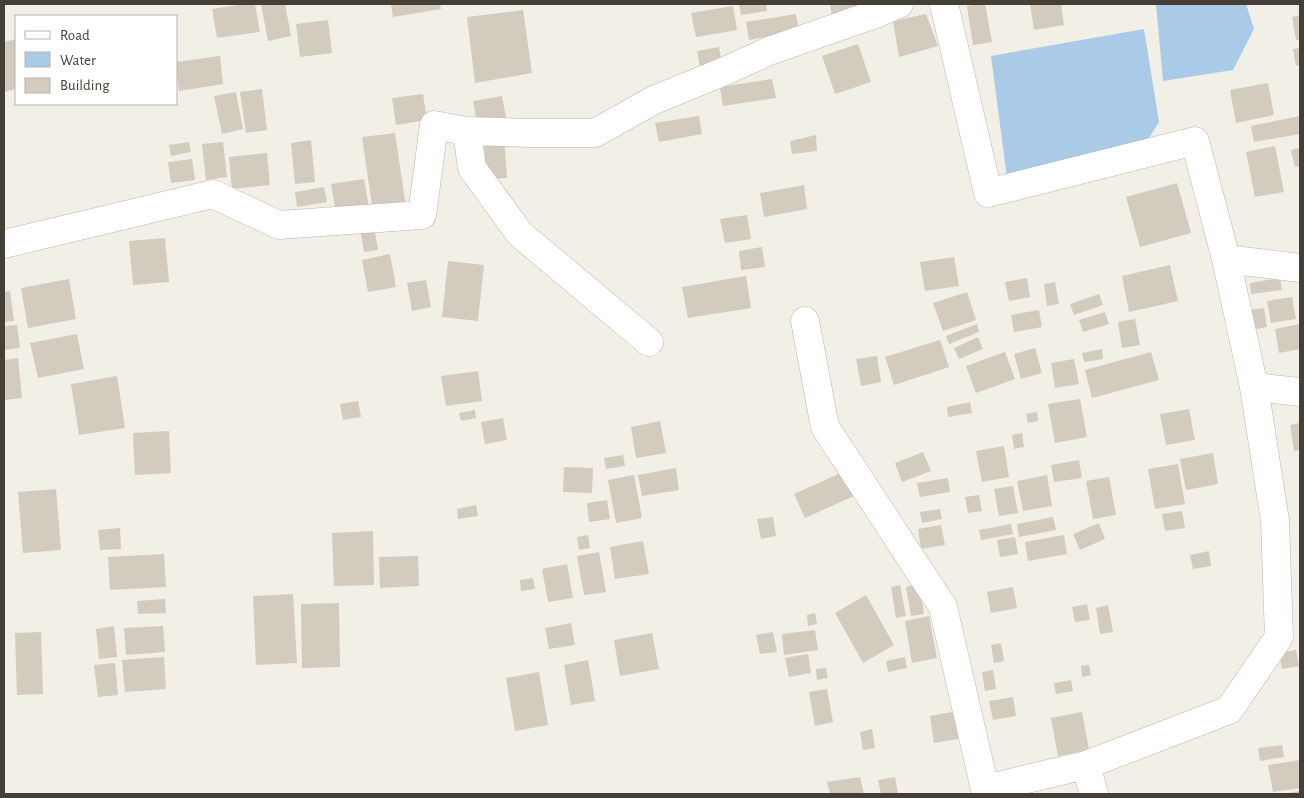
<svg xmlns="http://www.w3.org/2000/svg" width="1304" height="798" viewBox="0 0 1304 798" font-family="'Alegreya Sans',sans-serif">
	<rect width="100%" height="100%" fill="#f2efe7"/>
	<path fill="#aacbe8" d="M1156 4H1246L1254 29 1233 70 1163 81Z
		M1144 29 1159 122 1149 138 1098 159 1007 178 991 56Z"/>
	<path fill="#d2cbbe" d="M244 4H255L260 32 217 38 212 9Z
		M261 4H285L291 36 268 41Z
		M391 4H440L441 9 393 17Z
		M739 4H766L767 11 741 15Z
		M830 4H876L832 15Z
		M979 4H985L992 42 973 45 967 6Z
		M1030 4H1061L1064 25 1034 30Z
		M733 6 737 30 696 37 691 13Z
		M523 10 532 73 475 83 467 17Z
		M796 14 799 31 749 40 746 22Z
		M926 14 938 46 899 57 893 21Z
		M1300 15V39L1296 40 1292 17Z
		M328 20 332 53 300 57 296 24Z
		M16 39V89L4 92V42Z
		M858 44 871 82 835 94 822 56Z
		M719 47 722 65 700 69 697 51Z
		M1300 48V65L1296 66 1293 49Z
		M220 56 223 84 179 91 176 62Z
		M772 79 776 98 723 106 720 87Z
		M1268 83 1274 115 1236 123 1230 90Z
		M262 89 267 130 246 133 240 92Z
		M236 92 243 129 222 134 214 96Z
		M423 94 427 120 396 125 392 98Z
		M502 96 507 123 478 128 473 101Z
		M699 116 702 134 659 142 655 123Z
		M1300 116V134L1254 142 1251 126Z
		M395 133 406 207 373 212 362 137Z
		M816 135 817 151 792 154 790 141Z
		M504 138 507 178 486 179 484 140Z
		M311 140 315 182 295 184 291 143Z
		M189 142 191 152 171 156 169 145Z
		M223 142 227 177 206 180 202 144Z
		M1275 146 1284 192 1255 197 1246 152Z
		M1300 148V166L1295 167 1291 150Z
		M267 153 270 185 232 189 229 157Z
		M192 159 195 180 171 183 168 162Z
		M364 179 369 207 336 213 331 184Z
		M1177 183 1191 233 1140 247 1126 197Z
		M804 185 807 209 764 217 760 193Z
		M324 187 327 202 297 207 295 192Z
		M747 215 751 239 725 243 720 219Z
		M374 227 378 250 364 252 360 229Z
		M165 238 169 282 133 285 129 241Z
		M762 247 765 267 741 270 739 251Z
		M390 254 396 287 368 292 362 260Z
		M954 257 959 286 925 291 920 262Z
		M448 261 484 265 478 321 442 317Z
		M1170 265 1178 301 1129 312 1122 276Z
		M746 276 751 308 688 318 682 287Z
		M1027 278 1030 297 1009 301 1005 282Z
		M1280 278 1282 290 1251 294 1250 283Z
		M69 279 76 319 28 328 21 288Z
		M426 280 431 307 412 311 407 283Z
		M1055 282 1059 304 1047 306 1044 284Z
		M10 291 14 321 4 322V292Z
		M967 292 976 320 943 331 933 303Z
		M1099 294 1103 305 1074 315 1070 304Z
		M1292 297 1296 319 1271 323 1267 301Z
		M1264 308 1267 327 1252 330 1249 310Z
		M1039 310 1042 327 1014 332 1011 315Z
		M1105 312 1109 324 1083 332 1079 320Z
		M1135 319 1140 345 1122 348 1118 322Z
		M977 324 979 332 949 344 946 336Z
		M1300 324V349L1279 353 1275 329Z
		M17 325 20 348 4 350V326Z
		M77 334 84 369 38 378 30 343Z
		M978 337 983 349 959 359 954 348Z
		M940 340 949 367 894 385 885 357Z
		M1035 348 1042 373 1021 379 1014 354Z
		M1102 349 1103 359 1084 362 1082 353Z
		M1005 352 1015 379 976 393 966 366Z
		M1151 352 1159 380 1092 398 1085 370Z
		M877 356 881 382 861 386 856 359Z
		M18 358 22 398 4 400V360Z
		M1074 359 1079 384 1055 388 1051 363Z
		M478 371 482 401 446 406 441 376Z
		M117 376 125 428 79 435 71 384Z
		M1080 399 1087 437 1055 443 1048 404Z
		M358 401 361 417 343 420 340 404Z
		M970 402 972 413 948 417 947 407Z
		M1189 409 1195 440 1166 445 1160 414Z
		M475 410 476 418 461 421 459 413Z
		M1037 412 1038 421 1028 423 1026 414Z
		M503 418 507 440 485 444 481 422Z
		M660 421 666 453 636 458 631 427Z
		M1300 423V450L1294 451 1290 425Z
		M169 431 171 473 135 475 133 433Z
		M1022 433 1024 447 1014 449 1012 435Z
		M1004 446 1009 477 982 482 976 451Z
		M923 452 931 471 902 482 895 463Z
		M1213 453 1218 484 1186 490 1180 459Z
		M623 455 625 466 606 469 604 458Z
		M1079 460 1082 478 1054 482 1051 465Z
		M1178 464 1185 504 1155 509 1148 469Z
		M564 467 593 468 592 493 563 492Z
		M676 468 679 490 642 496 638 475Z
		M845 471 856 495 805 518 794 494Z
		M634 475 642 518 616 523 608 480Z
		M1047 475 1052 506 1023 511 1017 481Z
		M1109 477 1116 515 1093 519 1086 481Z
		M948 478 950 492 920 497 917 483Z
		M1013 486 1018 513 999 516 994 489Z
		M56 489 61 550 23 553 18 492Z
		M979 495 982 511 968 513 965 497Z
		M607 500 610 519 589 522 587 503Z
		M476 505 478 516 458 519 457 509Z
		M940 509 942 519 922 523 920 512Z
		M1182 511 1185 528 1165 531 1162 514Z
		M773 517 776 536 761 539 757 519Z
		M1053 517 1056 530 1019 537 1017 524Z
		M1099 523 1105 539 1080 550 1073 534Z
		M1011 524 1013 534 981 540 979 530Z
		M941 525 945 545 921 549 918 529Z
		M120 528 121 549 100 550 98 530Z
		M373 531 374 585 334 586 332 533Z
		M588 535 590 548 579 550 577 537Z
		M1064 535 1067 554 1028 561 1025 542Z
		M1015 537 1018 554 1000 557 997 540Z
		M643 541 649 574 615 579 610 547Z
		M1209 551 1211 566 1193 569 1190 555Z
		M599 552 606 592 584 595 577 556Z
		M164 554 166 587 110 590 108 557Z
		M418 556 419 586 380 588 379 557Z
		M567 564 573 598 548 602 542 569Z
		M533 578 535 589 521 591 520 580Z
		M919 584 924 614 911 616 906 587Z
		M900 585 906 616 896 618 891 587Z
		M1013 587 1017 608 991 613 987 592Z
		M293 594 297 663 256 665 253 596Z
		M866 595 894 645 863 663 835 613Z
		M165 599 166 613 138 614 137 601Z
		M339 603 340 667 302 668 301 604Z
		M1087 604 1090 620 1075 622 1072 607Z
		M1108 605 1113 632 1100 634 1096 608Z
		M815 613 817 624 808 626 807 615Z
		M929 616 937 658 912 663 905 621Z
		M571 623 575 645 549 649 545 628Z
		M114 626 117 657 99 659 96 629Z
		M163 626 165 652 126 655 124 628Z
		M815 630 818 650 784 655 782 634Z
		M41 632 43 694 17 695 15 633Z
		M773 632 777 652 760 654 756 635Z
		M652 633 659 669 620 676 614 640Z
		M1001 643 1004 661 994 663 991 645Z
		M1296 650 1299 666 1282 669 1279 653Z
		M808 654 811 673 789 677 785 658Z
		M164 657 166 689 125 692 122 660Z
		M905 657 907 668 888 672 886 661Z
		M588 660 595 701 571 705 564 665Z
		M115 663 118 695 98 697 94 665Z
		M1089 665 1091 675 1082 677 1081 666Z
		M826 668 828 678 817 680 816 669Z
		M993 670 996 689 985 691 982 672Z
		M539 672 548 725 515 731 506 678Z
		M1071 680 1073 691 1056 694 1054 683Z
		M827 689 833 722 815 726 809 692Z
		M1013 697 1016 716 993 720 989 701Z
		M958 711 963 738 934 743 930 716Z
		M1082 712 1089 750 1058 756 1051 718Z
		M872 729 875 748 863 750 860 732Z
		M1282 745 1284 757 1260 761 1258 748Z
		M1300 760V788L1273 792 1268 765Z
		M860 777 864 794H830L827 782Z
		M895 777 898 794H881L878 780Z
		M1300 791V794H1288V793Z"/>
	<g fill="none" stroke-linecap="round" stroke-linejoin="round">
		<defs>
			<path id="street" d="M944 4 988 193 1195 141 1226 259 1254 387
				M4 244 213 194 279 225 422 215 434 125 467 131
				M1226 259 1300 268
				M805 321 825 427 943 607 985 789 1086 765
				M649 342 520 234 472 168 467 131 530 133H595L654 100 725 71 769 51 878 13 899 4
				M1094 794 1086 765 1229 710 1279 637 1275 521 1254 387 1300 392"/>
		</defs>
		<use href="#street" stroke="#bcb7ab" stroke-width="29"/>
		<use href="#street" stroke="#fff" stroke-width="28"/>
	</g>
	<rect width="1304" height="798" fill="none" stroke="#444037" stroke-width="10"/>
	<rect x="15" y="15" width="162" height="90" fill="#ffffff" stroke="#b4b3af"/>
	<rect x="25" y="31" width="25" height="8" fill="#ffffff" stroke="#b4b3af"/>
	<text x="60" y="40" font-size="15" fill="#444037">Road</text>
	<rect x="25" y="52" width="25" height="15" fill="#aacbe8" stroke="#b4b3af"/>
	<text x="60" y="65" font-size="15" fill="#444037">Water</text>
	<rect x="25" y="78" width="25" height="15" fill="#d2cbbe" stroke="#b4b3af"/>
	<text x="60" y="90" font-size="15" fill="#444037">Building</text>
</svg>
